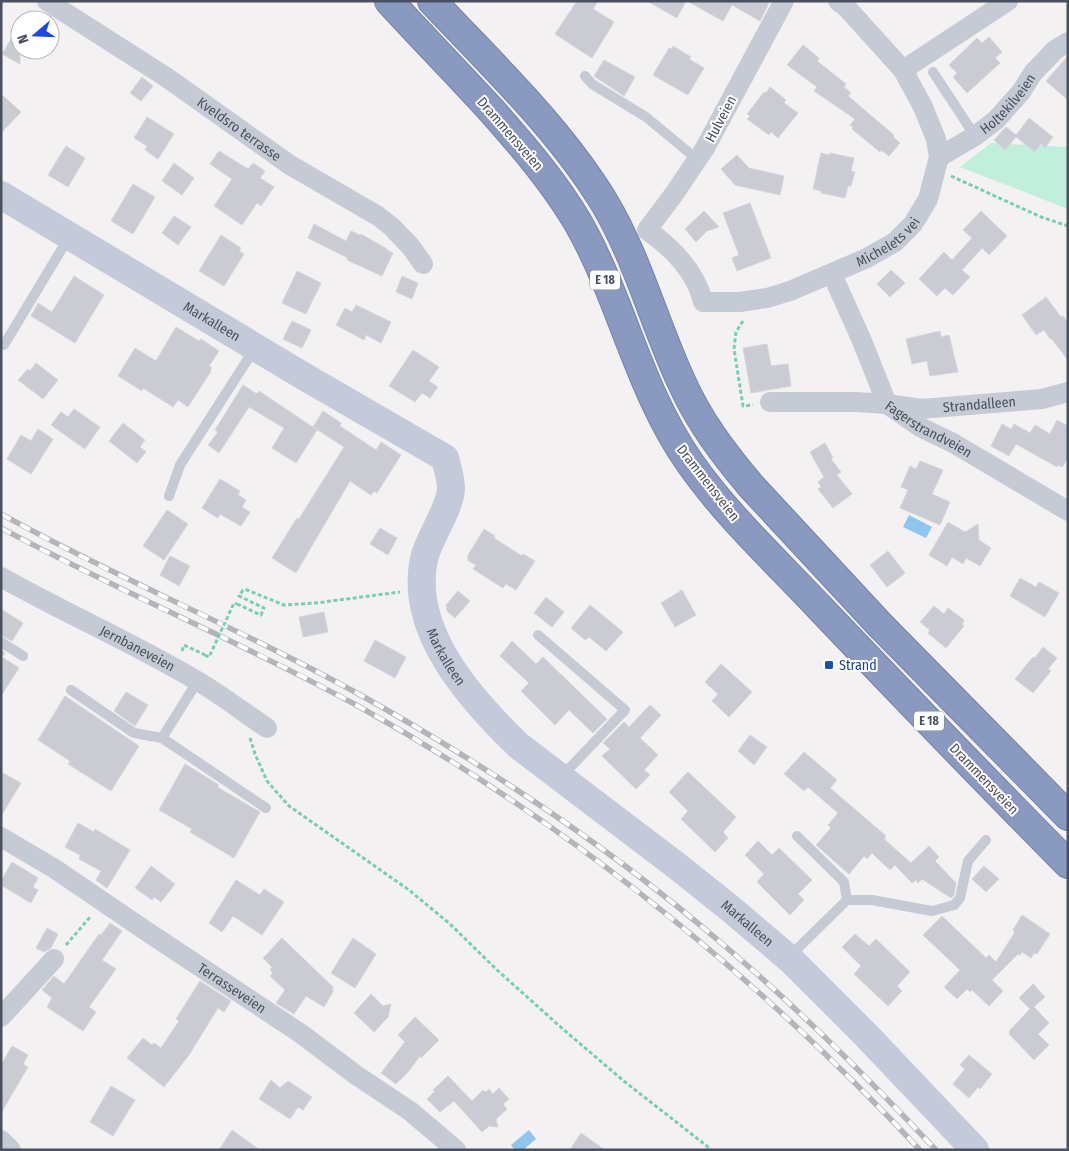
<svg xmlns="http://www.w3.org/2000/svg" width="1069" height="1151" viewBox="0 0 1069 1151" font-family="'Fira Sans Condensed',sans-serif">
	<rect width="100%" height="100%" fill="#f3f1f1"/>
	<path fill="#c0f0dc" d="M991 143 1068 147V209L960 167Z"/>
	<path fill="#8ec6ed" d="M909 515 932 527 926 538 903 527Z
		M529 1130 536 1139 523 1150H515L511 1145Z"/>
	<path fill="#cbccd3" stroke="#d5d6dc" d="M577 1H598L593 9 614 22 592 58 555 34Z
		M647 1H686L677 18Z
		M687 1H770L760 21 732 5 723 21Z
		M20 24V64L2 54Z
		M989 37 1002 52 995 58 1000 63 967 93 953 77 957 73 949 65 977 38 982 43Z
		M803 45 819 58 817 61 846 84 844 87 851 93 848 96 894 135 893 137 900 143 889 156 881 150 880 152 852 129 853 127 850 125 855 119 814 91 817 87 787 65Z
		M673 46 691 57 689 59 704 68 688 95 653 75 669 48 672 49Z
		M1068 56V100L1046 81Z
		M604 60 635 77 624 96 594 76Z
		M142 77 153 86 141 101 130 93Z
		M770 87 786 100 784 103 798 113 778 138 771 132 769 135 747 119 750 116 747 114 764 92 766 93Z
		M1 94 21 112 1 133Z
		M147 117 174 134 158 159 145 150 147 146 134 138Z
		M1029 118 1053 137 1045 148 1041 144 1035 152 1016 137 1005 150 994 140 1006 127 1016 135Z
		M66 146 85 158 68 187 48 175Z
		M219 151 248 169 253 163 265 171 260 178 274 187 261 206 257 203 242 225 214 206 232 179 210 164Z
		M821 153 829 155 830 153 854 158 851 171 855 172 851 186H848L845 198 821 193V191L813 189Z
		M737 155 749 168 784 176 780 195 735 185 721 169Z
		M174 163 194 178 182 195 162 181Z
		M133 184 155 197 133 234 111 221Z
		M750 203 771 258 737 271 732 258 739 255 723 213Z
		M704 211 719 227 707 231 696 242 685 229Z
		M981 211 1007 236 989 255 982 248 962 270 970 277 953 295 945 288 937 296 919 279 944 252 952 260 972 238 963 230Z
		M174 216 191 227 178 245 162 233Z
		M314 224 346 241 351 231 360 235 361 234 387 249V250L393 253 382 276 347 260 348 258 308 238Z
		M221 235 241 248 239 251 244 254 224 286 199 271Z
		M891 270 905 283 890 297 877 284Z
		M297 271 321 283 306 314 282 303Z
		M74 276 104 295 75 343 31 316 38 303 52 312Z
		M402 276 418 283 412 299 396 292Z
		M1046 297 1061 317 1063 316 1068 323V360L1051 338 1050 339 1044 330 1036 335 1022 315Z
		M356 305 391 322 381 343 366 335 364 340 336 325 345 308 352 312Z
		M292 321 311 330 302 348 283 339Z
		M176 327 199 341 201 339 219 351 209 366 212 368 210 370 211 371 188 407 178 400 173 407 143 388 142 391 118 376 135 348 156 361Z
		M940 331 941 337 949 335 958 372 930 376 927 361 912 364 906 339Z
		M767 344 771 366 788 364 791 386 751 393 743 348Z
		M413 350 439 367 429 381 438 387 430 398 422 393 415 402 389 386Z
		M36 363 58 380 43 399 18 380 28 369 30 371Z
		M243 385 257 394 259 391 317 430 296 463 272 448 284 428 249 407 219 453 208 445 218 432 215 430Z
		M74 409 100 427 85 449 51 425 61 412 68 417Z
		M323 411 341 423 340 426 376 450 381 442 401 455 377 493 374 491 371 495 350 481 296 573 272 558 297 518 299 519 344 447 313 427Z
		M1057 420 1068 426V458L1062 467 1058 465 1057 467 1016 444 1009 456 991 446 1002 424 1011 429 1014 424 1030 433 1035 425 1050 434Z
		M123 423 145 440 140 447 146 452 137 463 109 441Z
		M38 429 53 439 31 474 7 459 21 435 31 441Z
		M825 443 833 458 831 459 841 472 837 475 852 494 833 508 818 489 821 487 818 482 824 477 810 452Z
		M920 461 943 470 932 494 950 502 940 525 900 508 908 490 901 487 910 466 916 469Z
		M220 479 240 491 238 495 246 500 242 507 250 512 241 526 220 514 218 518 202 508Z
		M167 510 188 524 164 560 143 546Z
		M948 522 965 532 978 524 979 540 991 548 980 566 966 558 963 564 952 557 947 566 929 555Z
		M380 528 397 538 388 555 370 544Z
		M484 529 495 536 494 538 522 556 523 554 535 561 516 590 506 584 503 588 473 569 476 565 467 560 469 558 467 557Z
		M888 551 905 573 887 587 870 565Z
		M170 556 190 566 179 586 160 575Z
		M1020 578 1036 587 1039 582 1059 593 1045 617 1010 596Z
		M682 590 696 615 675 627 661 603Z
		M458 591 470 601 455 618 447 611 446 605Z
		M546 597 564 612 552 627 534 613Z
		M590 605 623 632 606 651 589 637 585 640 571 628Z
		M934 606 944 614 948 608 964 620 962 625 964 626 946 648 928 633 930 630 920 622Z
		M1 609 23 623 12 641 1 635Z
		M324 612 328 632 303 637 299 617Z
		M375 640 406 657 395 678 364 661Z
		M512 641 536 664 543 657 607 719 593 733 569 710 555 725 521 691 529 683 500 656Z
		M1043 647 1057 658 1048 669 1051 671 1033 693 1015 679 1033 657 1035 658Z
		M1 650 5 653 2 657 19 668 1 696Z
		M721 664 752 692 729 717 712 701 718 694 705 682Z
		M126 692 148 705 135 726 114 711Z
		M65 696 139 746 111 791 68 764 70 761 38 740Z
		M650 705 661 715 640 738 658 755 644 770 650 775 636 789 602 756 610 749 603 743 624 722 629 727Z
		M750 735 767 747 754 765 738 751Z
		M804 752 837 780 830 788 886 836 884 839 911 863 929 846 939 857 935 861 956 883 954 895 951 898 922 879 918 883 916 880 912 883 895 865 890 870 872 853 867 859 864 856 849 874 816 845 831 828 828 825 838 813 808 787 804 791 784 774Z
		M185 764 219 785 217 787 260 812 234 858 190 832 192 829 159 810Z
		M1 772 21 783 1 816Z
		M688 772 736 817 723 832 728 838 715 852 681 819 688 811 669 792Z
		M78 823 94 832 95 829 130 850 107 888 96 880 101 871 79 859 80 855 65 847Z
		M758 841 772 855 779 848 812 880 798 894 804 900 790 915 757 882 764 874 745 855Z
		M12 862 38 878 33 887 38 890 31 903 1 885V881Z
		M151 866 175 884 161 902 154 897 152 900 135 888Z
		M984 866 999 879 986 892 972 879Z
		M236 880 260 895 264 889 284 902 262 935 233 916 222 932 209 923Z
		M1022 915 1050 934 1037 954 1034 953 1031 958 1022 952 1020 955 1018 954 992 980 1003 991 989 1006 972 990 970 992 967 989 957 999 945 988V986L960 970 923 935 942 916 986 958 989 955 996 962 1015 932 1013 930Z
		M110 923 122 931 102 960 116 969 89 1007 96 1012 83 1031 47 1007 52 998 42 990 54 976 64 984 99 934 101 935Z
		M47 928 58 934 51 948 44 952 36 948Z
		M855 934 869 946 876 939 910 972 897 986 902 991 888 1006 854 974 861 966 842 947Z
		M282 938 333 987V992L324 1007 306 996 294 1014 276 1003 285 990 270 976 273 973 270 970 272 967 263 958Z
		M353 938 376 954 355 988 331 973Z
		M200 981 231 1001 224 1012 218 1008 189 1055 164 1087 127 1058 143 1038 152 1045 154 1043 161 1048 179 1021 176 1019Z
		M1033 984 1045 997 1034 1007 1049 1023 1038 1034 1049 1045 1034 1060 1009 1034 1010 1032 1009 1031 1030 1009 1019 998Z
		M371 994 383 1006 391 1004 388 1017 374 1032 354 1013Z
		M415 1017 439 1040 421 1058 420 1056 409 1071 396 1084 381 1073 405 1042 398 1035Z
		M12 1046 28 1055 23 1064 28 1067 1 1113V1065Z
		M969 1055 992 1074 980 1089 978 1087 969 1098 953 1084 965 1069 960 1065Z
		M448 1076 472 1101 483 1090 486 1092 489 1089 493 1094 499 1088 509 1099 503 1104 507 1109 496 1119 498 1127 489 1126 482 1132 454 1101 440 1112 427 1099 435 1091 433 1090Z
		M271 1080 280 1088 288 1081 312 1097 303 1110 298 1107 290 1119 259 1099Z
		M111 1086 135 1100 113 1136 90 1122Z
		M232 1130 260 1150H219Z
		M581 1133 605 1150H570Z"/>
	<g fill="none" stroke-linecap="round" stroke-linejoin="round">
		<defs>
			<path id="highway" d="M389 1C423 38 458 74 492 111 523 146 553 181 577 221 622 299 637 387 690 463 727 516 776 561 820 608 902 694 984 779 1068 864
				M432 1C492 65 558 127 604 202 638 259 654 323 682 383 699 421 724 454 751 486L880 625 1068 816"/>
		</defs>
		<use href="#highway" stroke="#7483ab" stroke-width="30"/>
		<path stroke="#78ceb5" stroke-width="3" stroke-dasharray="4 2.5" stroke-linecap="butt" d="M951 176 1041 217 1068 226
			M743 321 736 332 734 349 743 406 753 405
			M237 604 261 615 264 608 239 596 243 590H247L284 605 316 603 400 592
			M182 651 184 645 205 655
			M250 738 255 754 267 781 289 806 409 890 450 924 497 970 564 1030 625 1082 712 1150
			M66 945 91 916"/>
		<path stroke="#c5cad5" stroke-width="10" d="M933 72 975 136
			M585 76 592 84 646 117 698 160
			M4 345 69 237
			M169 496 180 465 255 348
			M538 635 625 710 562 776
			M1 642 23 656
			M71 690 134 733 162 738 192 690
			M162 738 266 808
			M797 836 844 882 847 900
			M792 960 797 949 847 900H872L932 911 954 905 960 898 968 861 986 840"/>
		<g stroke="#c5cad5" stroke-width="20">
			<path id="s1" d="M47 1 166 77 290 165 378 216 392 227 411 247 423 264"/>
			<path id="s2" d="M784 1 705 148 674 194 647 230C671 247 696 272 703 302H740L767 298 790 291 867 258 895 242 913 224 928 199 939 157 936 139 923 107 903 70 847 8 838 1"/>
			<path d="M903 70 1008 1"/>
			<path id="s3" d="M939 157 975 136 996 120 1021 92 1033 73 1055 50 1068 42"/>
			<path id="s4" d="M832 274 862 341 887 404 920 427 953 443 1068 511"/>
			<path id="s5" d="M770 402H856L887 404 921 409 1042 399 1068 392"/>
			<path id="s6" d="M1 577C65 613 131 642 194 679 219 693 243 712 267 728"/>
			<path id="s7" d="M1 837 55 869 149 933 300 1033 356 1075 410 1111 456 1150"/>
			<path d="M1 1017 54 959"/>
			<path d="M1 1140 11 1150"/>
		</g>
		<path stroke="#c4cad9" stroke-width="28" id="s8" d="M1 195 305 377 445 458C447 467 451 478 451 488 451 506 431 535 425 555 406 628 470 699 519 746L677 866 732 910 792 961 865 1034 975 1150"/>
		<use href="#highway" stroke="#8999bf" stroke-width="28"/>
		<defs>
			<path id="rail" d="M1 514C120 580 246 631 364 697 492 769 615 851 726 947 800 1010 869 1079 936 1150
				M1 528C118 591 241 642 358 706 568 823 756 975 920 1150"/>
		</defs>
		<use href="#rail" stroke="#b3b5bb" stroke-width="5.5"/>
		<use href="#rail" stroke="#fff" stroke-width="4" stroke-dasharray="11" stroke-linecap="butt"/>
		<path stroke="#78ceb5" stroke-width="3" stroke-dasharray="4 2.5" stroke-linecap="butt" d="M205 655 209 657 234 603 237 604"/>
	</g>
	<rect fill="#1a4fb4" stroke="#fff" stroke-width="2" x="824" y="660" width="10" height="10" rx="2.5"/>
	<g text-anchor="middle" dominant-baseline="central" stroke-width="4" stroke-linejoin="round" paint-order="stroke">
		<g fill="#fff" stroke="#80848f" stroke-width="1">
			<rect x="590" y="270.5" width="30" height="19" rx="4"/>
			<rect x="914" y="711.5" width="30" height="19" rx="4"/>
		</g>
		<g font-size="12" font-weight="bold" fill="#49505f">
			<text x="605" y="280">E 18</text>
			<text x="929" y="721">E 18</text>
		</g>
		<g font-size="14" fill="#49505f" stroke="#fff">
			<text stroke="none"><textPath href="#s3" startOffset="88">Holtekilveien</textPath></text>
			<text transform="translate(721 119) rotate(-62)">Hulveien</text>
			<text stroke="none"><textPath href="#s1" startOffset="231">Kveldsro terrasse</textPath></text>
			<text transform="translate(510 134) rotate(49)">Drammensveien</text>
			<text stroke="none"><textPath href="#s2" startOffset="559">Michelets vei</textPath></text>
			<text stroke="none"><textPath href="#s8" startOffset="246">Markalleen</textPath></text>
			<text stroke="none"><textPath href="#s5" startOffset="210">Strandalleen</textPath></text>
			<text stroke="none"><textPath href="#s4" startOffset="190">Fagerstrandveien</textPath></text>
			<text transform="translate(708 483) rotate(52)">Drammensveien</text>
			<text stroke="none"><textPath href="#s6" startOffset="154">Jernbaneveien</textPath></text>
			<text stroke="none"><textPath href="#s8" startOffset="726">Markalleen</textPath></text>
			<text transform="translate(984 779) rotate(46)">Drammensveien</text>
			<text stroke="none"><textPath href="#s8" startOffset="1131">Markalleen</textPath></text>
			<text stroke="none"><textPath href="#s7" startOffset="276">Terrasseveien</textPath></text>
		</g>
		<g font-size="14" fill="#164399" stroke="#fff" text-anchor="start">
			<text x="839" y="665">Strand</text>
		</g>
	</g>
	<rect width="1069" height="1151" fill="none" stroke="#49505f" stroke-width="5"/>
	<g transform="translate(35 35) rotate(251)"><circle r="24" fill="#ffffff" stroke="#b6b9bf"/>
	<path d="M0-4L9 19L0 12L-9 19Z" fill="#1949e5"/>
	<text y="-8" font-size="14" font-weight="bold" text-anchor="middle" fill="#49505f">N</text>
	</g>
</svg>
